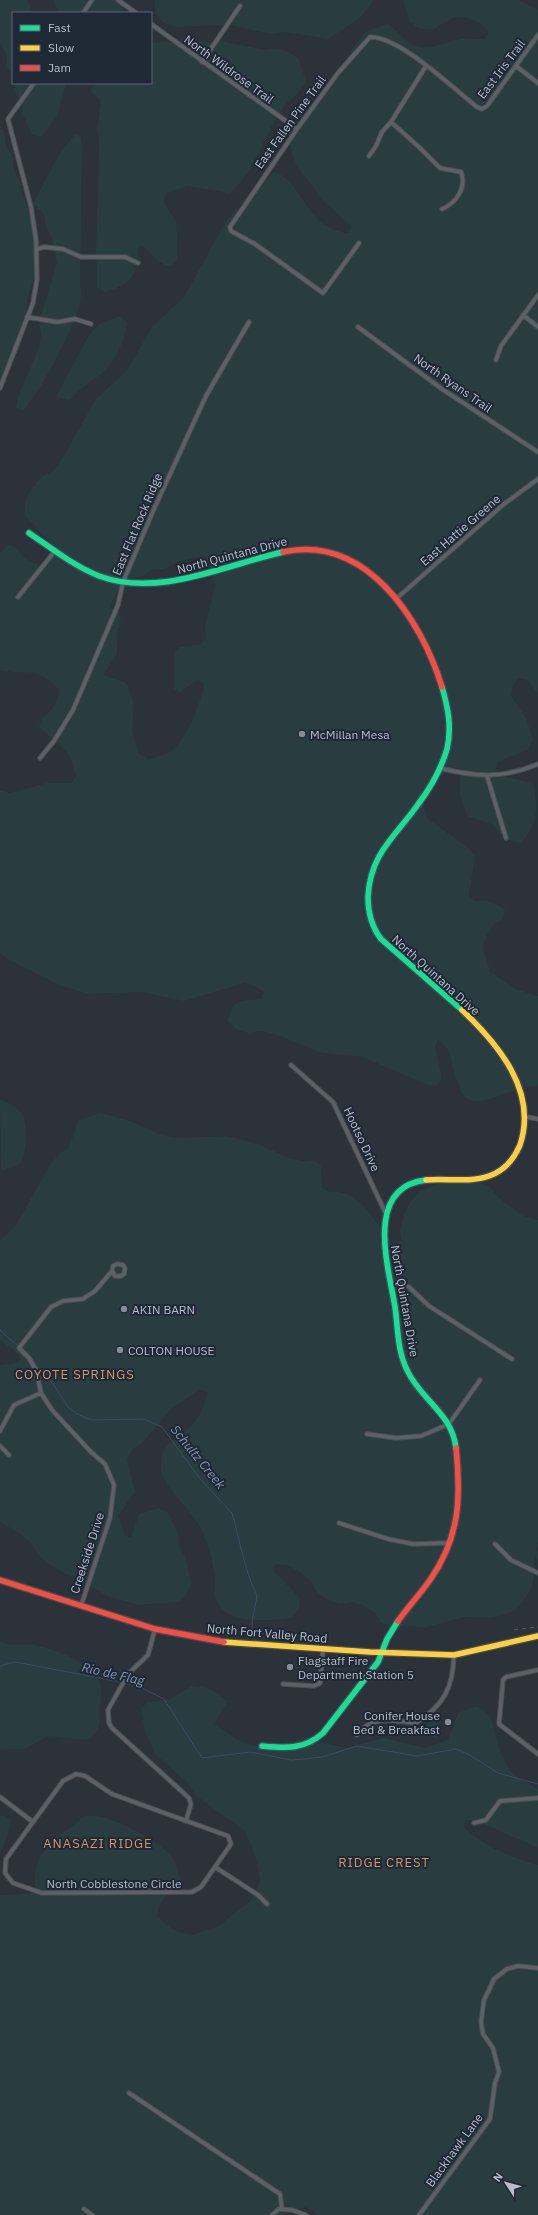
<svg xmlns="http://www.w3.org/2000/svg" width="538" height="2215" viewBox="0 0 538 2215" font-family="'IBM Plex Sans',sans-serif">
	<rect width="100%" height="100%" fill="#2c3239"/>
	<path fill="#293c3f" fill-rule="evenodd" d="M0 0H27L33 13H13V77L7 66 6 53 0 43Z
		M53 0H122L124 13H58Z
		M155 0H374L361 17 328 39 285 32 272 34 229 25 176 27 164 23 156 15Z
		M403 0H518L538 10V693L527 680 519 678 513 685 511 696 526 718 533 740 528 749 498 762 495 771C508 781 521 778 534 785 538 808 538 826 521 843L510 841 500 834 494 825 467 816 460 794V770L454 767 426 787 421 797 428 819 466 846 475 856 469 896 476 901C488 900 496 902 505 910L503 919 494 924 487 935 483 947 490 971 515 989 538 996V1086C519 1082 478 1112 465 1097 461 1094 459 1085 457 1080 451 1067 453 1048 438 1040L435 1046 442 1078 437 1086 425 1084 363 1057 322 1053 275 1034 261 1031 248 1033 236 1029 228 1021C232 998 242 1001 261 999L264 992 257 987 245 983 184 1001 141 992 88 994 59 985 11 961 0 953V790L10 793 47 783H71L76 776 69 754 39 727 42 718C53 710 57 704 59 690 38 665 27 676 0 670V553L7 545 16 547C23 559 30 563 43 565L51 557 53 545 24 515 25 501 32 488 41 477 53 471 62 459 96 399 127 370 153 326 184 297 226 221 236 210 247 203 274 172C305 181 302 227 348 233L351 226 321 199 314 188 297 167 289 143 292 129 299 116 330 87 347 57 365 32 387 24C398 29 402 40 413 45 429 52 444 42 461 39 468 38 477 39 485 39L489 32 481 24 468 18 454 17 432 30 421 29 410 22ZM198 557 208 562 215 584 205 627 206 638 200 645 179 647 174 654V689L180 692 198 680 204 684C202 701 185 743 169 752 163 755 155 757 149 759L139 754 132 732 134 705 127 683 103 675 117 654 118 630 121 616 110 606 118 590 128 579 141 577 152 570 165 569 176 562Z
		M181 41 208 42 221 41 264 50 277 48 289 52 299 59 306 81C301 93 290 98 282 109 263 136 256 171 230 193L188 186 166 193 164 202 176 222 177 235V259L171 267C153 262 153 252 140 245 137 252 139 256 137 263 133 284 122 286 104 292L97 287 96 250 99 142 97 129 101 101 90 91 94 83H151V43Z
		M14 83H66L58 115 41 137 32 135 23 114 21 101 15 90Z
		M0 125 5 134 6 146 13 158 14 171 20 182 22 195 28 206 30 219 36 230 41 255 27 300 22 342 0 389Z
		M75 134 81 137 82 147 80 282C80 286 81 290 81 294 81 319 40 393 23 411L16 408 18 397 38 350 41 335 39 322 57 263 52 238 46 227 44 214 33 204 58 156Z
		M120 316 127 322C125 340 116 362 101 374 89 383 79 389 70 400L56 397 89 335 99 324Z
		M0 1100C8 1102 22 1109 24 1118 28 1132 26 1152 20 1164L1 1171Z
		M100 1113 130 1121 161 1135 175 1138 228 1136 258 1144 289 1158 303 1161 314 1160 321 1166 322 1187 329 1192C361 1189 374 1221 391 1243L397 1246 401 1240 400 1229 404 1215 410 1202 420 1191 444 1182 481 1183 491 1188 497 1196 521 1215 538 1220V1542L535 1553 538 1550V1561L534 1555 535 1571 532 1586 525 1599 516 1610 492 1618 464 1617 427 1627 390 1626 380 1622 375 1613 364 1606 352 1602 340 1604 328 1600 317 1592 311 1581 300 1572 287 1565 276 1564 273 1570 300 1598 299 1609 291 1618C272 1620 238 1624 223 1610 210 1596 217 1588 214 1573 213 1566 212 1556 209 1549 207 1542 203 1534 200 1527 190 1506 158 1487 161 1461 163 1443 179 1437 190 1427 200 1417 205 1406 207 1392L200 1389 170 1410 141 1444 132 1450 127 1460 135 1492 118 1516 125 1535 131 1538 139 1514 159 1508 168 1512 178 1533 179 1546 185 1557 191 1582 187 1594 179 1602 139 1605 110 1597 48 1564 37 1554 31 1543 20 1534 0 1522V1365L18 1363 21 1357 13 1349 0 1341V1240L16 1225 50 1165 60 1153 69 1148 78 1120Z
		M0 1642C14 1647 20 1644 33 1645 51 1647 91 1663 99 1680 102 1687 101 1697 100 1704 99 1722 103 1726 89 1740L48 1736 25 1749 0 1750Z
		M192 1686C207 1687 216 1690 227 1701 224 1710 218 1714 215 1724L237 1740 266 1749 303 1739 346 1748 383 1738 426 1748 448 1740 458 1713 477 1706C496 1716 492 1728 498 1745 499 1749 506 1764 508 1767 513 1777 529 1783 538 1789V1848L477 1821 466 1820 463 1826C483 1847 511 1857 538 1865V2215H317L315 2212 305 2207 283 2215H0V1895L30 1894 35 1887C33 1857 48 1842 72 1826 76 1823 82 1817 87 1816 106 1811 158 1842 171 1855 176 1860 177 1871 180 1878 172 1894 160 1895 157 1915L166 1925 178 1932 193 1935 217 1927 249 1902 256 1892 260 1879 255 1855 245 1831 195 1795 189 1784 156 1755 145 1732 141 1709 147 1702 170 1699Z
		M431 1719 440 1724 437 1739 421 1731Z
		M4 1815 11 1820 9 1832 0 1854V1816Z"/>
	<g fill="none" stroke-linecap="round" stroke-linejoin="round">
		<path stroke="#3b4c63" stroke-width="1" d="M0 1330 19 1347
			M35 1364 53 1384 69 1408 77 1414 91 1420 144 1419 162 1427 201 1480 232 1513C240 1540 244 1570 257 1595 255 1613 248 1622 255 1641
			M0 1666 15 1662 121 1682
			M124 1683 138 1686 164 1699 202 1758 250 1752 291 1760 305 1759 322 1757 357 1746 417 1756 456 1749 468 1754 498 1773 538 1784"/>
		<defs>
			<path id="street" d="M118 0 136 13
				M83 13 92 0
				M151 24 297 129
				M202 62 240 6
				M516 66 538 83
				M391 122 419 147 440 168 461 172C467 188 456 203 442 209
				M369 156 376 146 382 132 391 122 426 66
				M359 243 323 293 255 244 231 231 230 227 297 129 338 73 370 37C399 36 454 89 477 107L482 109 487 106 538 35
				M37 249 44 247 63 249 81 257H125L138 263
				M523 315 538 327
				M27 317 57 322 75 319 91 324
				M358 327 442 389 538 452
				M496 360 501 346 538 295
				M0 388 33 303 37 279 36 240 31 207 8 119 34 83
				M18 597 55 551
				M397 598 504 504 538 479
				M40 758 54 741 73 710 118 605 123 582 154 509 206 396 249 322
				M439 768C476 777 502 779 538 764
				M487 776 506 838
				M291 1065 333 1102 386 1214
				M527 1117 538 1119
				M392 1286 400 1283 409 1287 429 1306 512 1359
				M0 1431 14 1405 41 1393
				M367 1434 396 1438 421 1436 449 1424 480 1380
				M0 1446 9 1455
				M339 1523 388 1539 413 1544 448 1543
				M495 1544 511 1560 538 1573
				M81 1606 110 1518 114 1485 105 1464 91 1452 52 1410 41 1393 36 1370 29 1358 19 1348 51 1307 63 1301 83 1299 95 1291 112 1271 115 1276H121L124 1274 125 1268 123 1265 117 1264 113 1266 112 1271
				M155 1629 148 1655 128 1674 108 1710 109 1723 112 1728 189 1798 191 1804 186 1821
				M538 1670 506 1677 503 1680 499 1724 538 1754
				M283 1684 314 1686 320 1683 323 1649
				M357 1735C372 1714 393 1721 416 1723 444 1705 453 1688 454 1655
				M76 1774 85 1776 112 1794 228 1836 231 1844 201 1887 192 1892 42 1893 13 1883 5 1873 6 1859 63 1781Z
				M0 1797 33 1822
				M474 1823 486 1820 500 1801 538 1798
				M215 1867 258 1895 267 1904
				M129 2093 280 2194 282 2209
				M84 2209 92 2215
				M272 2215 279 2209 292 2210 306 2215
				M419 2215 490 2119 495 2083 499 2072 493 2048 483 2034 481 2022 484 2000 489 1990 494 1979 507 1969 518 1966 538 1968"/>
			<path id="fast" d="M29 533C51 548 74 566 99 576 159 598 225 565 283 552
				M442 687C448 708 452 727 447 749 441 769 431 787 419 803 396 836 370 853 368 897 368 912 372 927 381 939L462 1010
				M426 1180C363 1187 389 1269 395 1307 398 1327 397 1350 407 1370 420 1399 452 1413 456 1448
				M262 1746C286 1748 304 1750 323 1733L378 1662 387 1639 398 1621"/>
			<path id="slow" d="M426 1180C446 1178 469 1183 489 1176 504 1171 514 1159 520 1145 538 1091 498 1044 462 1010
				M224 1642 370 1652 454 1655 538 1636"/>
			<path id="jam" d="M283 552C366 534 421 619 442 687
				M0 1580 155 1629 224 1642
				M398 1621C408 1607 420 1594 430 1580 460 1537 461 1498 456 1448"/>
		</defs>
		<use href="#street" stroke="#4a4e54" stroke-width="5.5"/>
		<use href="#fast" stroke="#4a4e54" stroke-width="8"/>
		<use href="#slow" stroke="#4a4e54" stroke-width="8"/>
		<use href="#jam" stroke="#4a4e54" stroke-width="8"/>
		<use href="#street" stroke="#5c6067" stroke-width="3.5"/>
		<use href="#fast" stroke="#16e098" stroke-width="5.5"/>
		<use href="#slow" stroke="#ffcf43" stroke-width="5.5"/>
		<use href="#jam" stroke="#f24e42" stroke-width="5.5"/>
		<path stroke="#5a5f65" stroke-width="1" stroke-dasharray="4 4" stroke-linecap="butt" d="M514 1630 538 1627"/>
	</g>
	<g fill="#868d97" stroke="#1f2835" stroke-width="1.5">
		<circle cx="302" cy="734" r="4"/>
		<circle cx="124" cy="1309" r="4"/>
		<circle cx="120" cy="1350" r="4"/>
		<circle cx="290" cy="1667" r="4"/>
		<circle cx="448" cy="1722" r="4"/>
	</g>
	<g text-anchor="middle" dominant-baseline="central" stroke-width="4" stroke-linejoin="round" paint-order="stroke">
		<g font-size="12" fill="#b7beca" stroke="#1f2835">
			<text transform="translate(229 69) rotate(36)">North Wildrose Trail</text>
			<text transform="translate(501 69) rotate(-53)">East Iris Trail</text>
			<text transform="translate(290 122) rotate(-54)">East Fallen Pine Trail</text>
			<text transform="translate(453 383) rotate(35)">North Ryans Trail</text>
			<text transform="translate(137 524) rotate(-67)">East Flat Rock Ridge</text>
			<text transform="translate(460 530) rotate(-41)">East Hattie Greene</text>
			<text transform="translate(232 555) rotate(-15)">North Quintana Drive</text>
			<text transform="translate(436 975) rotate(42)">North Quintana Drive</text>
			<text transform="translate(362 1139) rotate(65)">Hootso Drive</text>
			<text transform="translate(405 1301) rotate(80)">North Quintana Drive</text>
			<text transform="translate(87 1553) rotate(-72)">Creekside Drive</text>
			<text transform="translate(267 1633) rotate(5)">North Fort Valley Road</text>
			<text x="114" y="1883">North Cobblestone Circle</text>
			<text transform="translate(454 2150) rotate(-54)">Blackhawk Lane</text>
		</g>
		<g font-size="12" fill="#b7beca" stroke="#1f2835" text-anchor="start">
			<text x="310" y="734">McMillan Mesa</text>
			<text x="132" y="1309">AKIN BARN</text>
			<text x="128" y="1350">COLTON HOUSE</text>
			<text x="298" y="1660">Flagstaff Fire<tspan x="298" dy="14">Department Station 5</tspan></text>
			<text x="440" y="1715" text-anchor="end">Conifer House<tspan x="440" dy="14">Bed &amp; Breakfast</tspan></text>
		</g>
		<g font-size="13" letter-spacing="1" fill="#d2966a" stroke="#1f2835">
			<text x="75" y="1374">COYOTE SPRINGS</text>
			<text x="98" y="1843">ANASAZI RIDGE</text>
			<text x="384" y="1862">RIDGE CREST</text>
		</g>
		<g font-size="13" font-style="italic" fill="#8095b0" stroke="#1f2835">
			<text transform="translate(198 1457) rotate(51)">Schultz Creek</text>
			<text transform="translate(113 1674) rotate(13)">Rio de Flag</text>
		</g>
	</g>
	<rect x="12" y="12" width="140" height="72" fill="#1f2835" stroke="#5c6471"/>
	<rect x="20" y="25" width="20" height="6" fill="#16e098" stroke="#5c6471"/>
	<text x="48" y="32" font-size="12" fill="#b7beca">Fast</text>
	<rect x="20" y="45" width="20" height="6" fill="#ffcf43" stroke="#5c6471"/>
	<text x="48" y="52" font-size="12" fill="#b7beca">Slow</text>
	<rect x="20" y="65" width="20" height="6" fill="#f24e42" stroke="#5c6471"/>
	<text x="48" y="72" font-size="12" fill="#b7beca">Jam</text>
	<g transform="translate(506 2183) rotate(306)" stroke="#1f2835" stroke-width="3" paint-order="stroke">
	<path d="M0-3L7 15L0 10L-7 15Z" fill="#b7beca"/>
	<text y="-6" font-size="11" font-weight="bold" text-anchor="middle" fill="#b7beca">N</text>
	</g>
</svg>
